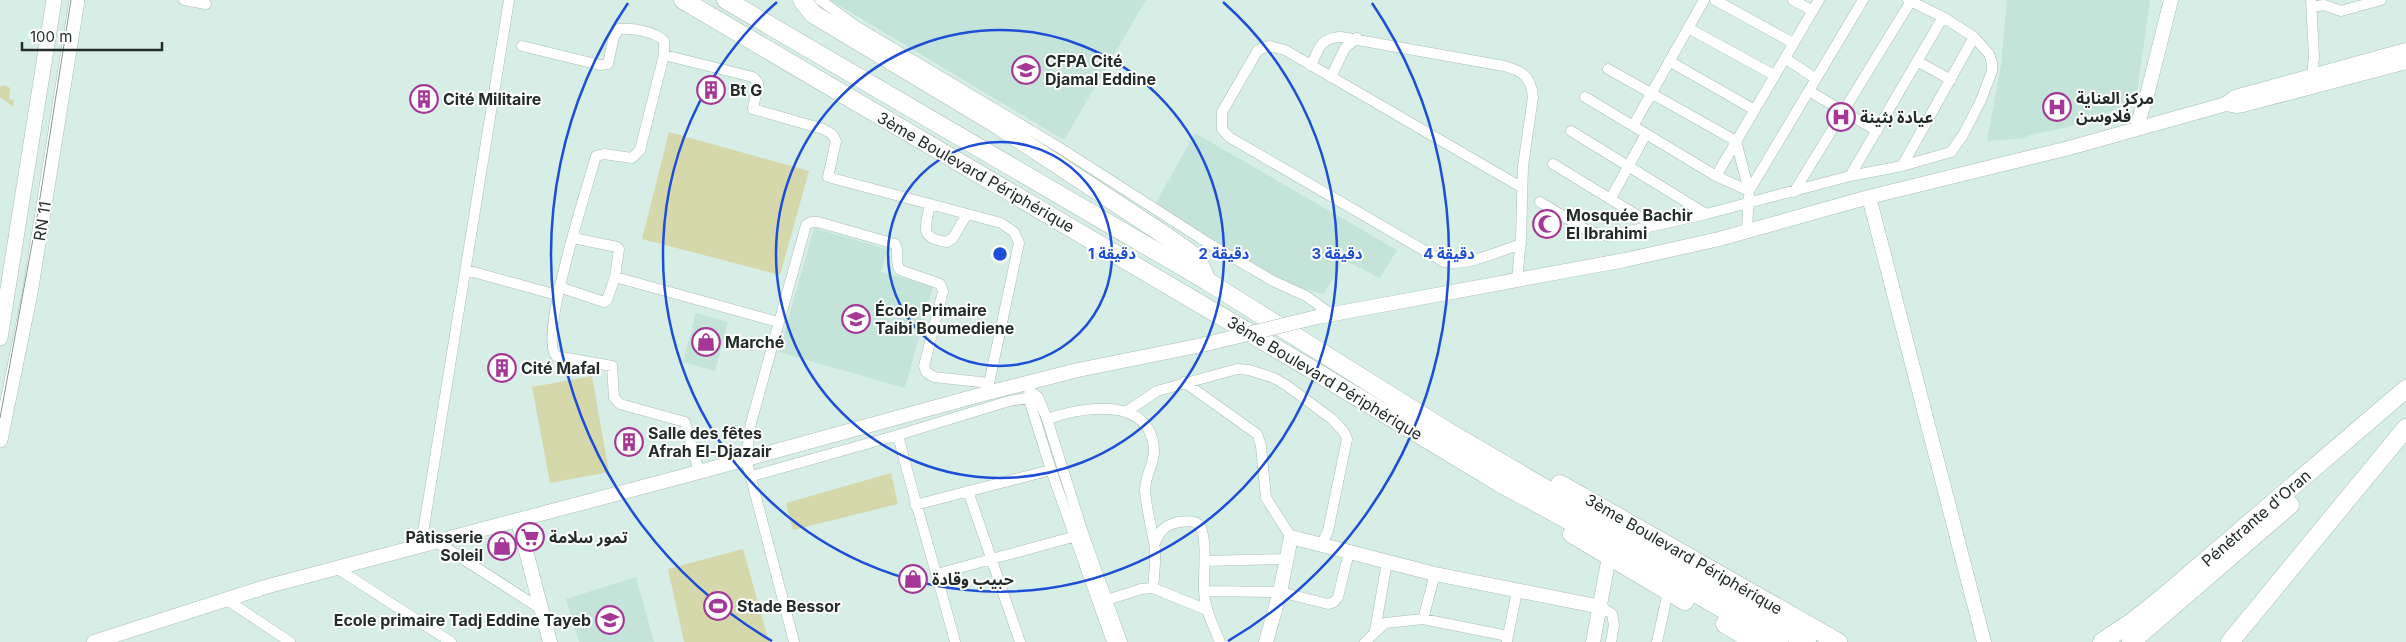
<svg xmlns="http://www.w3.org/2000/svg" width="2406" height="642" viewBox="0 0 2406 642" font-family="Inter,'Noto Sans Arabic',sans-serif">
	<rect width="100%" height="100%" fill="#d7eee7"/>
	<path fill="#c4e3d9" d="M830 0H1146L1064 140Z
		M2007 0H2150L2136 100H2130L2110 113 2064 128 2029 135 2026 138 1987 141 2001 65Z
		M1195 133 1397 250 1380 278 1344 260 1324 294 1289 285 1154 206Z
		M814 228 887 249 881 272 933 286 905 388 779 352Z
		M696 313 728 322 715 371 683 362Z
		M636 577 654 642H579L566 599Z"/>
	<path fill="#d4d8ab" d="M5 85 10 88 9 99 14 100 13 107 0 97V87Z
		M669 132 809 171 780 275 642 239Z
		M592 376 609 472 550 483 532 387Z
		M891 473 898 504 793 530 786 503Z
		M743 549 769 642H684L668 569Z"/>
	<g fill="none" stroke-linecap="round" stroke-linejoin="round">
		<defs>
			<path id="street" d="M184 0 206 4
				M820 0 856 26 1060 148 1205 241 1273 281 1306 296 1331 314
				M1715 0 1793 43
				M1793 0 1813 11
				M2311 0 2314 56 2312 75
				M2312 7 2324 5 2341 11 2381 0
				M1688 28 1774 75
				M522 46 600 65 608 64 614 36 619 29C632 28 654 31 664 41V55L640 150 632 158 604 154 596 156C588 185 538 338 556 356L612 366 614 397 620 404 685 422 699 472
				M664 55 753 77 758 83 753 109 823 129 832 134 836 141 828 177 1001 223 1014 232 1019 243 988 388
				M1785 58 1816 79
				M1669 61 1753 109
				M1917 61 1951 80
				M1311 66C1318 49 1321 37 1341 37L1504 66C1523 71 1531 77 1533 97L1523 166 1521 238 1517 280
				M1608 69 1736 141 1749 191 1747 231
				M1331 77 1345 48 1357 38
				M1809 91 1877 131
				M1585 97 1716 176 1749 191 1863 0
				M1633 126 1704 0
				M1571 131 1706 214
				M1553 164 1653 225
				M1902 166 1974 37
				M1716 176 1819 0
				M1850 176 1943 17
				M1794 192 1911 1
				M1611 198 1646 134
				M1540 202 1588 231 1608 236 1706 214 1850 176 1902 166 1951 152 1963 135 1981 100 1992 71V63L1989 54 1974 37 1943 17 1908 0
				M930 204C926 227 918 238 947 242L953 238 967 214
				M1521 244C1500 251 1465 267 1444 262L1229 137 1222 129V112L1258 50 1269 46 1285 50 1521 187
				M466 270 557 295
				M615 277 778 322
				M559 287 604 302 607 300 615 277 619 249 617 247 573 238
				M1030 381 1029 399 1051 470 1112 642
				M1184 382 1257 434 1261 446 1266 498 1291 537
				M1030 391 1038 397 1047 419 1083 533 1122 642
				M1126 412 1157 391 1237 369 1249 370 1274 378 1286 385 1332 419 1344 432 1347 439 1328 531 1321 545
				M1047 419C1082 407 1150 395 1154 449 1155 463 1145 475 1145 490 1146 507 1151 525 1154 542 1157 557 1154 573 1153 588L1141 589 1107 600
				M898 435 1009 401 1034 397
				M752 476 898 435C915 504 937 573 955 642
				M968 491 1020 642
				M915 505 1051 470
				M435 541 541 609
				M1155 543C1160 530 1165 525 1179 522 1185 521 1196 520 1200 526 1208 541 1203 574 1204 591 1205 609 1213 626 1220 642
				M421 545 509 0
				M1205 561 1286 559
				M338 569 451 642
				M937 574 1080 535
				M1153 588 1207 610
				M1204 591 1280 592 1328 604 1334 602 1338 597 1349 552
				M227 600 290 642
				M1601 607 1612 614 1614 625 1611 642
				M1423 619 1435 574
				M1375 631 1387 562
				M1507 641 1517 591
				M794 642 746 459 751 423 806 225 811 222H818L895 244C900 252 894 262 900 270L940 284 943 291 924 366 926 372 934 377 989 383
				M1365 642 1385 623 1423 619 1508 636
				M1657 642 1668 592"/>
			<path id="secondary" d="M2226 104 2236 106 2243 105 2406 62
				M2136 129 2148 91 2171 0
				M1869 197 1984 642
				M1317 317 1625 260 1719 239 1869 197 2069 148 2226 104 2235 97 2406 50
				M518 521 550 642
				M94 642 265 587 699 472 987 393 1078 370 1202 345
				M1266 642 1280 592 1291 537 1435 574 1601 607
				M1593 642 1609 557"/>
			<path id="primary" d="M0 338 54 0
				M0 440 30 293 77 0"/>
			<path id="highway" d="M683 0 1311 369 1500 483 1612 544 1779 642
				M726 0 1207 281 1447 431 1807 642
				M802 0 813 14 993 122 1169 238 1197 258 1207 281
				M1560 484 1838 642
				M1572 534 1685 601
				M1725 624 1754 642
				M2102 642 2132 622 2161 599 2406 389
				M2131 642 2290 505
				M2230 642 2406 428"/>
		</defs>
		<use href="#street" stroke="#a8beb7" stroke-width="11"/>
		<use href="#secondary" stroke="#a8beb7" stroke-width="15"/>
		<use href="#primary" stroke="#a8beb7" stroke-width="16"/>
		<use href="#highway" stroke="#a8beb7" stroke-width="19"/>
		<use href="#street" stroke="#fff" stroke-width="10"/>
		<use href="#secondary" stroke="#fff" stroke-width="14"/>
		<use href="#primary" stroke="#fff" stroke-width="15"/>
		<use href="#highway" stroke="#fff" stroke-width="18"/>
		<path stroke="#869791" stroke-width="1" d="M0 418 37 217 71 0"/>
		<defs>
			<path id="secondary-bridge" d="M1202 345 1317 317"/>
		</defs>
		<use href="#secondary-bridge" stroke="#a8beb7" stroke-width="15" stroke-linecap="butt"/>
		<use href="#secondary-bridge" stroke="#fff" stroke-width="14"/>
	</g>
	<g fill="none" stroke="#1d4ed8" stroke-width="2.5">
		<circle cx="1000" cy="254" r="112"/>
		<circle cx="1000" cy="254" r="224"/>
		<path d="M1223 2A337 337 0 1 1 777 2"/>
		<path d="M772 641A449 449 0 0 1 628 3M1372 3A449 449 0 0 1 1228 641"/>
	</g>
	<defs>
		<symbol id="university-ring" viewBox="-11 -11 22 22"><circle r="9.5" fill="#fff" stroke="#a53796" stroke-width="1.5"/><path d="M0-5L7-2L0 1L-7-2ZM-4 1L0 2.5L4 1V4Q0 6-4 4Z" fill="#a53796"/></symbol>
		<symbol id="building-ring" viewBox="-11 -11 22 22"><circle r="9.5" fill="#fff" stroke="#a53796" stroke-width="1.5"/><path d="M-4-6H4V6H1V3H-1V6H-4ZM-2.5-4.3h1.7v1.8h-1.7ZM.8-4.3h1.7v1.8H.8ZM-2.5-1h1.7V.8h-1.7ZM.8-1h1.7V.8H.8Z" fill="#a53796"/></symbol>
		<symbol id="hospital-ring" viewBox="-11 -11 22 22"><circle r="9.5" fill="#fff" stroke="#a53796" stroke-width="1.5"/><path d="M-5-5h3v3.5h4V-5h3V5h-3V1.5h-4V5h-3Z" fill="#a53796"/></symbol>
		<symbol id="mosque-ring" viewBox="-11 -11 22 22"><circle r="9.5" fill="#fff" stroke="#a53796" stroke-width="1.5"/><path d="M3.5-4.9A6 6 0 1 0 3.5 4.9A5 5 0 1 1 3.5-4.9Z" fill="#a53796"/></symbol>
		<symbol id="school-ring" viewBox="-11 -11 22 22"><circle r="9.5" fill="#fff" stroke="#a53796" stroke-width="1.5"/><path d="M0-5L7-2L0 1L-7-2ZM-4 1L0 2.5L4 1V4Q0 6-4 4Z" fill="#a53796"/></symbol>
		<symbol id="shop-ring" viewBox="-11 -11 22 22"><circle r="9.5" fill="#fff" stroke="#a53796" stroke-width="1.5"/><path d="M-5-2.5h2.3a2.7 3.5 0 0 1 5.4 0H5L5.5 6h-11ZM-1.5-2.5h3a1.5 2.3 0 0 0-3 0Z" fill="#a53796"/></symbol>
		<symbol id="supermarket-ring" viewBox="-11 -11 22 22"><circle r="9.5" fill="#fff" stroke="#a53796" stroke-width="1.5"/><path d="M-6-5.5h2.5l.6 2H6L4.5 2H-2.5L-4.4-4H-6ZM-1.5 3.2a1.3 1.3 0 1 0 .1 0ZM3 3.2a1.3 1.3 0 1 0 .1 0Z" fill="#a53796"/></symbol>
		<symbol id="stadium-ring" viewBox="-11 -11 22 22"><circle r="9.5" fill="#fff" stroke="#a53796" stroke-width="1.5"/><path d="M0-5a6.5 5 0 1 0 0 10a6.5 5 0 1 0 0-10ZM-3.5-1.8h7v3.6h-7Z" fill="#a53796"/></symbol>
	</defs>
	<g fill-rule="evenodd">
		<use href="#university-ring" x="1010" y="54" width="32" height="32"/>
		<use href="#building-ring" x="695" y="74" width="32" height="32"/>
		<use href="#building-ring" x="408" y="83" width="32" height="32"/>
		<use href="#hospital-ring" x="2041" y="91" width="32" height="32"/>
		<use href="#hospital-ring" x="1825" y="101" width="32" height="32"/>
		<use href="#mosque-ring" x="1531" y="208" width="32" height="32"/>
		<use href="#school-ring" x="840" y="303" width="32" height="32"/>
		<use href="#shop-ring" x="690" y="326" width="32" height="32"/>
		<use href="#building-ring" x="486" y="352" width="32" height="32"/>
		<use href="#building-ring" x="613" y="426" width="32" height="32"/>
		<use href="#supermarket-ring" x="514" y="521" width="32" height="32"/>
		<use href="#shop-ring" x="486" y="530" width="32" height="32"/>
		<use href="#shop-ring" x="897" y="563" width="32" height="32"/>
		<use href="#stadium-ring" x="702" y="590" width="32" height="32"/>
		<use href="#school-ring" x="594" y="604" width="32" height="32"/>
	</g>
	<g text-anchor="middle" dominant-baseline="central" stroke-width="4" stroke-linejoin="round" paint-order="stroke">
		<g font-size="16" font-weight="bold" fill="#232c29" stroke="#fff" text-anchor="start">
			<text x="1045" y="61">CFPA Cité<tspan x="1045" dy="18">Djamal Eddine</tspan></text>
			<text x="730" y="90">Bt G</text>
			<text x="2076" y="98">مركز العناية<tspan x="2076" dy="18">فلاوسن</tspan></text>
			<text x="443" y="99">Cité Militaire</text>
			<text x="1860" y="117">عيادة بثينة</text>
			<text x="1566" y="215">Mosquée Bachir<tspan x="1566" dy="18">El Ibrahimi</tspan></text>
			<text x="875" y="310">École Primaire<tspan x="875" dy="18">Taibi Boumediene</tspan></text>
			<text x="725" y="342">Marché</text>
			<text x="521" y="368">Cité Mafal</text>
			<text x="648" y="433">Salle des fêtes<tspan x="648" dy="18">Afrah El-Djazair</tspan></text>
			<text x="483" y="537" text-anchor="end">Pâtisserie<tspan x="483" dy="18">Soleil</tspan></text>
			<text x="549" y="537">تمور سلامة</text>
			<text x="932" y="579">حبيب وقادة</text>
			<text x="737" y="606">Stade Bessor</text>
			<text x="591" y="620" text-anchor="end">Ecole primaire Tadj Eddine Tayeb</text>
		</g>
		<g font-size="16" fill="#232c29" stroke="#fff">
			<text transform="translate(976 172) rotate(30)">3ème Boulevard Périphérique</text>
			<text transform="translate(42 221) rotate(-81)">RN 11</text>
			<text transform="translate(1325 378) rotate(31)">3ème Boulevard Périphérique</text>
			<text transform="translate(2256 518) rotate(-41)">Pénétrante d'Oran</text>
			<text transform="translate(1684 554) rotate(30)">3ème Boulevard Périphérique</text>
		</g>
	</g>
	<circle cx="1000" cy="254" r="8" fill="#1d4ed8" stroke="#fff" stroke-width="2.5"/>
	<g font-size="15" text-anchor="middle" font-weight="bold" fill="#1d4ed8" stroke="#fff" stroke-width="4" stroke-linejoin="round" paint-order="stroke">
		<text x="1112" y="259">1 دقيقة</text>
		<text x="1224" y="259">2 دقيقة</text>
		<text x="1337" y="259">3 دقيقة</text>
		<text x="1449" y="259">4 دقيقة</text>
	</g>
	<path d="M22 42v8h140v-8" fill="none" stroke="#232c29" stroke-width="2.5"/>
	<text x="30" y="42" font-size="15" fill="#232c29" stroke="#ffffff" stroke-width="4" paint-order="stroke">100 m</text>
</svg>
